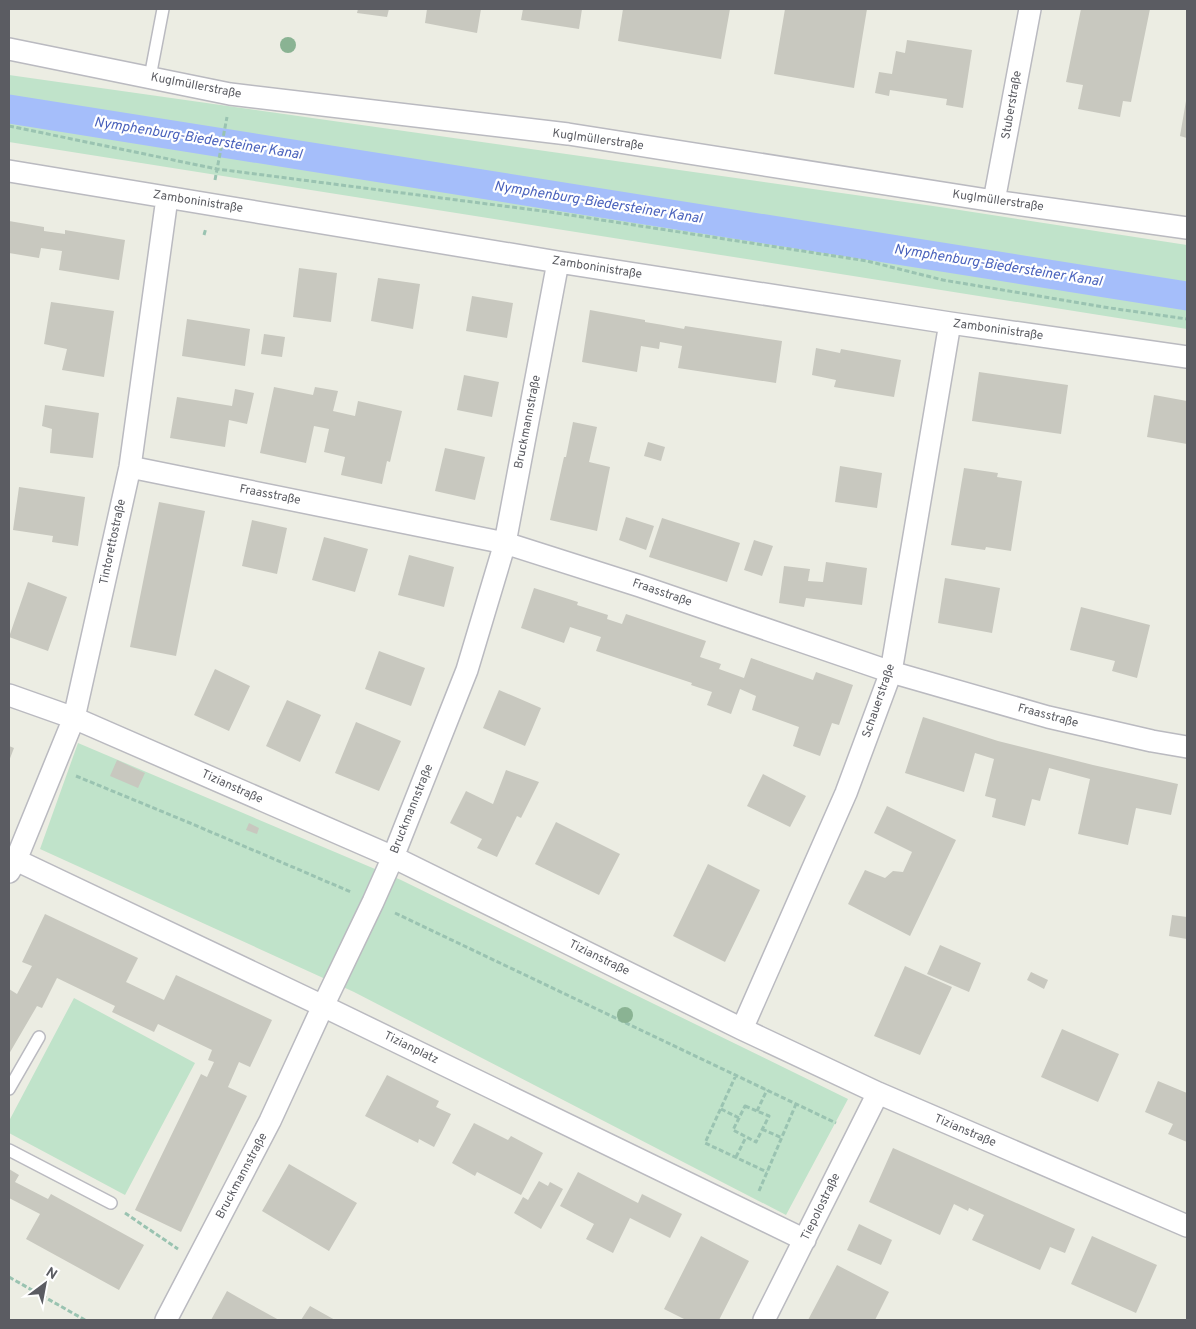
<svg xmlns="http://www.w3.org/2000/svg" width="1196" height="1329" viewBox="0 0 1196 1329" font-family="Overpass,sans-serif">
	<rect width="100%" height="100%" fill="#ecede3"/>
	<path fill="#c0e3ca" d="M9 75 940 207 1187 245V329L9 142Z
		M78 743 401 880 848 1099 786 1215 354 992 40 849Z
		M74 998 195 1063 125 1195 9 1133V1121Z"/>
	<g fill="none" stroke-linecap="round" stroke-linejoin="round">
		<path stroke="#a5befa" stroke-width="29" d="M9 109 1187 296"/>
	</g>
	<path fill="#c8c8bf" d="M358 9H389L387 17 357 13Z
		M427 9H481L477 33 425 23Z
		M523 9H582L579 29 521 20Z
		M623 9H730L721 59 618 41Z
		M785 9H867L854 88 774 74Z
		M1081 9H1150L1131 102 1123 101 1120 117 1078 109 1083 85 1066 82Z
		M907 40 972 50 963 108 946 105 947 99 890 90 889 96 875 93 879 72 892 74 896 51 905 53Z
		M1186 101 1187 102V138L1180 136Z
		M9 221 44 227V231L65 234V230L125 240 119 280 59 270 62 251 41 248 39 258 9 253Z
		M299 268 337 273 331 322 293 317Z
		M378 278 420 284 413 329 371 321Z
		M472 296 513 303 507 338 466 331Z
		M51 302 114 311 104 377 62 370 67 349 44 344Z
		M590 310 645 320V322L663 325 684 329 685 326 782 341 776 383 678 368 682 346 660 342 659 349 641 346 637 372 582 362Z
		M187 319 250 329 245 366 182 356Z
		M264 334 285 337 282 357 261 354Z
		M816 348 840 353 841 349 901 360 894 397 834 387 836 380 812 375Z
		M979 372 1068 385 1061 434 972 421Z
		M464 375 499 382 492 417 457 410Z
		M274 387 313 395 315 387 338 391 333 411 355 416 358 401 402 411 390 462 387 461 382 484 341 475 345 457 324 452 329 429 314 426 306 463 260 453Z
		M235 389 254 393 247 424 229 420 225 447 170 438 177 397 232 406Z
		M1154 395 1187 401V444L1147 437Z
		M45 405 99 413 93 458 50 453 52 429 42 426Z
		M573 422 597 427 589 462 610 467 597 531 550 520 564 457H566Z
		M648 442 665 447 661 461 644 456Z
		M445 448 485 457 475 500 435 491Z
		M840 466 882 473 877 508 835 502Z
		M964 468 998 473 997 477 1022 481 1011 551 986 547 985 550 951 545Z
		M19 487 85 497 78 546 52 542 53 536 13 530Z
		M159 502 205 511 176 656 130 647Z
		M626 517 654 526 646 550 619 540Z
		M662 518 740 543 727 582 649 557Z
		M252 520 287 528 277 574 242 566Z
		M324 537 368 549 355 592 312 580Z
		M754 540 773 546 762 576 744 570Z
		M409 555 454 567 444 607 398 595Z
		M826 562 867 568 862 605 806 598 804 607 779 603 784 566 810 569 808 581 823 582Z
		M945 578 1000 588 992 633 938 623Z
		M28 582 67 597 48 651 9 637Z
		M534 588 578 602 577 605 608 615 607 619 622 624 626 614 706 641 700 657 721 664 719 669 744 678 751 658 813 680 816 672 853 685 839 725 832 723 820 756 793 746 799 727 752 710 756 696 740 689 731 714 707 705 712 692 691 685 692 683 596 651 601 637 570 627 564 643 521 628Z
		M1081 607 1150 625 1137 678 1112 671 1115 661 1070 650Z
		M379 651 425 668 411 706 365 689Z
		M215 669 250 686 229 731 194 715Z
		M499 690 541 708 525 746 483 728Z
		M287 700 321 715 300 762 266 746Z
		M923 717 998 741 1093 765 1178 784 1171 815 1136 808 1128 845 1078 834 1090 779 1049 768 1040 801 1032 799 1025 826 992 817 996 799 985 796 994 759 975 753 964 792 905 773Z
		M356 722 401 741 379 791 335 773Z
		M9 746 14 748 9 761Z
		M117 760 145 773 138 788 110 776Z
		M506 770 539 782 521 818 517 816 497 857 477 848 482 839 450 823 466 791 493 804Z
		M763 774 806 796 790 827 747 806Z
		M887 806 956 840 910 936 848 904 865 870 885 878 893 871 903 872 912 852 874 833Z
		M556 822 620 854 599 895 535 864Z
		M249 823 259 828 257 834 246 830Z
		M708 864 760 890 725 962 673 936Z
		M45 914 138 958 126 982 164 1000 176 975 272 1020 250 1067 239 1062 228 1087 247 1096 181 1232 135 1210 201 1074 207 1077 214 1062 208 1060 212 1050 158 1024 154 1032 112 1012 115 1006 57 978 42 1008 37 1006 9 1054V989L17 994 32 966 22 962Z
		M1172 915 1187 917V939L1169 936Z
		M940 945 981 963 969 992 927 974Z
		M905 966 952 987 920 1055 874 1036Z
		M1031 972 1048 980 1044 989 1027 980Z
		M1062 1029 1119 1054 1098 1102 1041 1077Z
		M387 1075 439 1101 436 1107 451 1114 434 1147 419 1139 418 1143 365 1116Z
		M1158 1081 1187 1093V1142L1168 1134 1173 1124 1145 1112Z
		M474 1123 508 1140 511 1136 543 1153 521 1195 477 1172 475 1176 452 1163Z
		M893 1148 1075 1229 1065 1253 1050 1247 1040 1270 972 1240 984 1215 969 1208 968 1211 954 1204 940 1235 869 1202Z
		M289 1164 357 1203 329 1251 262 1211Z
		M9 1169 19 1175 15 1182 48 1199 51 1194 144 1245 119 1290 26 1239 40 1214 9 1198Z
		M578 1172 638 1203 642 1194 682 1214 670 1238 630 1218 613 1253 586 1239 594 1224 560 1206Z
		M539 1181 548 1186 550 1182 563 1189 541 1229 514 1213 523 1197 528 1200Z
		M859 1224 892 1240 881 1265 847 1250Z
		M701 1236 749 1261 719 1320H686L664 1309Z
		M1092 1236 1157 1265 1136 1313 1071 1284Z
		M837 1265 889 1292 875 1320H808Z
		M227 1291 250 1304 279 1320H211Z
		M310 1306 335 1320H301Z"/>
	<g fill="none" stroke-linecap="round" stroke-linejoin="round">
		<defs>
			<path id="service" d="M150 77 163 9
				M9 1089 39 1037
				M9 1150 111 1203"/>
			<path id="minor" d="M9 49 230 94 568 134 994 201 1187 228
				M9 171 558 262 950 323 1187 357
				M994 201 1030 9
				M130 467 505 543 640 586 891 672 1048 717 1152 741 1187 747
				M9 695 74 718 393 857 742 1029 878 1093 1187 1226
				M16 860 323 1006 805 1240
				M9 872 16 860 74 718 130 467 167 198
				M742 1029 846 793 891 672 950 323
				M166 1320 270 1121 323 1006 373 902 393 857 467 670 505 543 558 262
				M764 1320 878 1093"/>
		</defs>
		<use href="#service" stroke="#babac0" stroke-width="14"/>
		<use href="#minor" stroke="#babac0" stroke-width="24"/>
		<path stroke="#9ac3b1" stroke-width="3" stroke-dasharray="5 2.5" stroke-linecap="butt" d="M9 126 217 169 550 212 867 261 943 280 1110 308 1187 319
			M215 180 227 117
			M204 235 206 228
			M76 776 190 823 351 892
			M395 913 836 1123
			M736 1075 705 1143 767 1172
			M745 1106 769 1116 756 1142 733 1130Z
			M721 1109 739 1118
			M757 1111 767 1090
			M762 1129 782 1138
			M736 1157 746 1137
			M759 1191 796 1104
			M125 1213 178 1249
			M9 1277 85 1320"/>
		<use href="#service" stroke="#fff" stroke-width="11"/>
		<use href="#minor" stroke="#fff" stroke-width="21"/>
	</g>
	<g fill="#8ab393">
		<circle cx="288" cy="45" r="8"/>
		<circle cx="625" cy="1015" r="8"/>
	</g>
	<g text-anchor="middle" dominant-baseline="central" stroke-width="4.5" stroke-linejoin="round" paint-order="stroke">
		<g font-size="12" fill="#5b5c62" stroke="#fff">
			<text transform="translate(196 86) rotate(11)">Kuglmüllerstraße</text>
			<text transform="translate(1012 105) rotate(-80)">Stuberstraße</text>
			<text transform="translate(598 140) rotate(8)">Kuglmüllerstraße</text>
			<text transform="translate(998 201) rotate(8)">Kuglmüllerstraße</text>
			<text transform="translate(198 202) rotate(9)">Zamboninistraße</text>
			<text transform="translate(597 268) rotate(9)">Zamboninistraße</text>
			<text transform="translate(998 330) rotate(8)">Zamboninistraße</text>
			<text transform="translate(528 422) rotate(-79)">Bruckmannstraße</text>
			<text transform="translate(270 495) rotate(11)">Fraasstraße</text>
			<text transform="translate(113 542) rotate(-78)">Tintorettostraße</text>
			<text transform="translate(662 593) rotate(19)">Fraasstraße</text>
			<text transform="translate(879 701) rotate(-71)">Schauerstraße</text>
			<text transform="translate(1048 716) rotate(15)">Fraasstraße</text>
			<text transform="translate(232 787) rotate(24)">Tizianstraße</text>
			<text transform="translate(412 809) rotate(-68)">Bruckmannstraße</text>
			<text transform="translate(599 958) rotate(26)">Tizianstraße</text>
			<text transform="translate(411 1048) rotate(26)">Tizianplatz</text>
			<text transform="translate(965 1131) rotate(23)">Tizianstraße</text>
			<text transform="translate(242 1176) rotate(-62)">Bruckmannstraße</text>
			<text transform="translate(821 1207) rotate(-64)">Tiepolostraße</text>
		</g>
		<g font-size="14" font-style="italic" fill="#4a62bc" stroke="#fff">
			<text transform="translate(198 139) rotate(9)">Nymphenburg-Biedersteiner Kanal</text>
			<text transform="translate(598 203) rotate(9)">Nymphenburg-Biedersteiner Kanal</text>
			<text transform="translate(998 266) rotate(9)">Nymphenburg-Biedersteiner Kanal</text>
		</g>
	</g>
	<rect width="1196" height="1329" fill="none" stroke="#5b5c62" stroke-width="20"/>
	<g transform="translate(45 1284) rotate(32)" stroke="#ffffff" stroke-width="4" paint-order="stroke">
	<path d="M0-4L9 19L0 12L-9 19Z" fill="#5b5c62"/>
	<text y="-8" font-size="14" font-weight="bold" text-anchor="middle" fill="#5b5c62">N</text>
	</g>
</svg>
